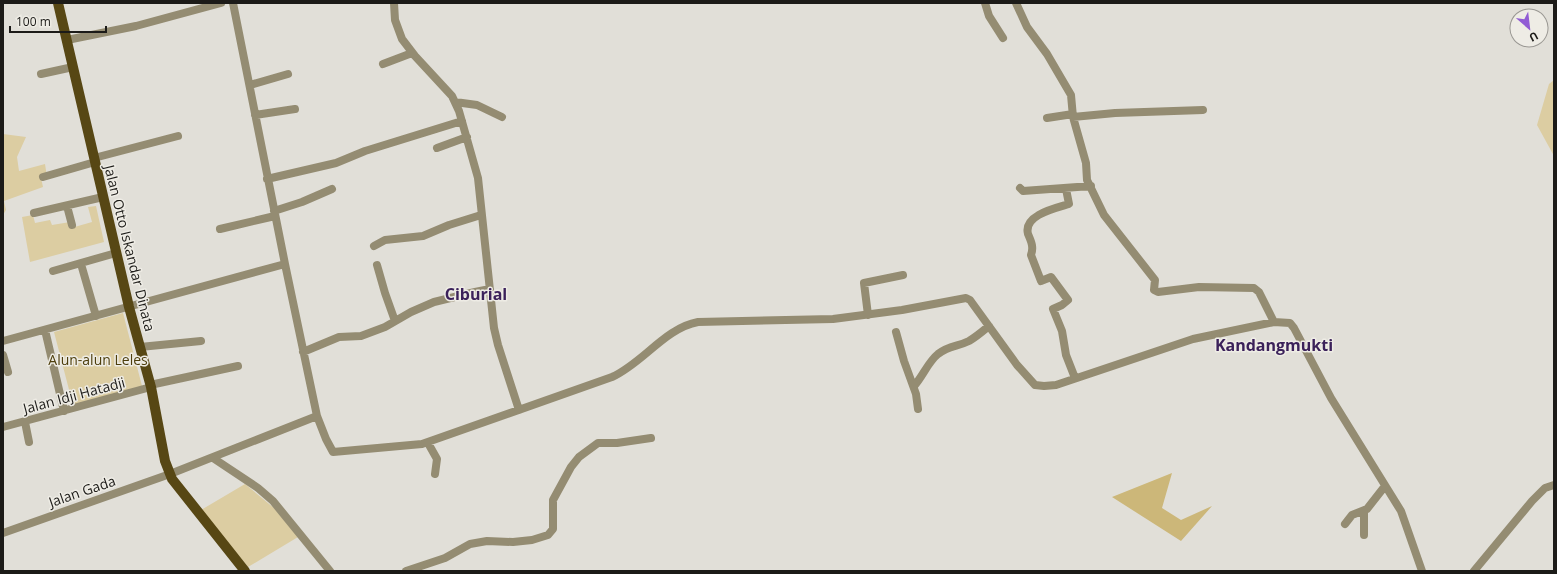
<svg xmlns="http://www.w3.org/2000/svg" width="1557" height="574" viewBox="0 0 1557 574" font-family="'Open Sans',sans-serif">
	<rect width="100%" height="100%" fill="#e1dfd8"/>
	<path fill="#dccda2" d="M1554 80V156L1537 125 1549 84Z
		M3 134 26 137 17 157 19 171 45 164 47 177 41 178 43 187 4 201 6 210 3 215Z
		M96 206 104 242 30 262 22 217 33 215 35 223 50 220 52 225 70 222 71 228 92 222 88 207Z
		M123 313 142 386 73 405 54 332Z
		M245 484 274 508 298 537 248 567 201 510Z"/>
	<path fill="#ccb779" d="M1172 473 1162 508 1181 520 1212 506 1181 541 1112 497Z"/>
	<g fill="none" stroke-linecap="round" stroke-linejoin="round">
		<path stroke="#948c72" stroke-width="8" d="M233 3C251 90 267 177 285 264
			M394 3 395 20 402 39 415 56 452 96 459 111 478 178 494 328 498 345 519 410
			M985 3 989 16 1003 38
			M1016 3 1027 27 1047 54 1071 95 1073 117 1086 163 1087 180 1104 215 1155 280 1154 290 1158 292 1199 287 1254 288 1259 292 1274 322
			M67 40 136 26 221 3
			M383 64 412 53
			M41 74 73 67
			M250 85 288 74
			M455 102 477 105 502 117
			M255 115 295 109
			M1073 117 1115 113 1203 110
			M1047 118 1073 114
			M437 148 467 137
			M94 158 178 136
			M43 177 95 162
			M267 179 336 163 365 151 462 121
			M1020 188 1023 191 1091 186
			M1066 189 1069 204C1056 208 1023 215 1028 234 1031 241 1034 247 1031 255L1041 281 1051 277 1068 300 1062 305 1053 309 1062 331 1066 355 1075 378
			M67 206 72 225
			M274 211 302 202 332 189
			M34 213 103 197
			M220 229 275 216
			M374 246 385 240 423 236 449 225 481 215
			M81 264 96 316
			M377 265 385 293 395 321
			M53 271 116 253
			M868 315 864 283 903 275
			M45 330 64 411
			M896 332 904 361 916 394 918 409
			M3 341 285 264 317 416 170 474 3 533
			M140 347 201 341
			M303 352 339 337 361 336 385 327 411 312 434 302 475 292 490 289
			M3 355 8 372
			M150 385 238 366
			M914 386C923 376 928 362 938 354 950 345 957 347 969 341 976 337 983 331 989 326
			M317 416 326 439 333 452 422 444 612 377C643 363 665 328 698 322L833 319 902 310 966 298 970 300 1017 365 1035 385 1044 386 1056 385 1193 339 1274 322 1290 323 1294 328 1331 398 1401 511 1422 571
			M25 422 29 442
			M3 427 151 387
			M428 443 437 459 435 474
			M213 458 258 488 273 501 330 571
			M1345 524 1352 515 1367 509 1385 486
			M1364 535V511
			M406 571 445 558 470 544 487 541 513 542 532 540 548 535 553 529V500L571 467 579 457 598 443H617L651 438
			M1474 571 1532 501 1545 488 1554 485"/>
		<path stroke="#574714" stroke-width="10" d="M58 3 129 307 151 387 165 461 172 479 245 571"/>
	</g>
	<g text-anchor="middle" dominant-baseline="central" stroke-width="3" stroke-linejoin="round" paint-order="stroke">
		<g font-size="14" fill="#1c1b18" stroke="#eeece5">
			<text transform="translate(130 248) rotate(76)">Jalan Otto Iskandar Dinata</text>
			<text transform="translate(74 395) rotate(-15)">Jalan Idji Hatadji</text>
			<text transform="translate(82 491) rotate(-19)">Jalan Gada</text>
		</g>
		<g font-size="14" fill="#4d3e0c" stroke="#eeece5">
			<text x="98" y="359">Alun-alun Leles</text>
		</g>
		<g font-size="16" font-weight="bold" fill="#3b215a" stroke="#eeece5">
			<text x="476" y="294">Ciburial</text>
			<text x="1274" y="345">Kandangmukti</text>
		</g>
	</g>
	<rect width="1557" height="574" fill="none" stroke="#1c1b18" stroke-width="8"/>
	<g transform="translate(1529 28) rotate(152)"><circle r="19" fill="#eeece5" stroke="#9a9893"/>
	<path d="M0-3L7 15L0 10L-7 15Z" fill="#915cd4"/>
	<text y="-6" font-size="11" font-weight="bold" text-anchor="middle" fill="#1c1b18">U</text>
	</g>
	<path d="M10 26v6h96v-6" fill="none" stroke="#1c1b18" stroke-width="2"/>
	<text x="16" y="26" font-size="12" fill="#1c1b18" stroke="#eeece5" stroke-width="3" paint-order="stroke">100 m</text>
</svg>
